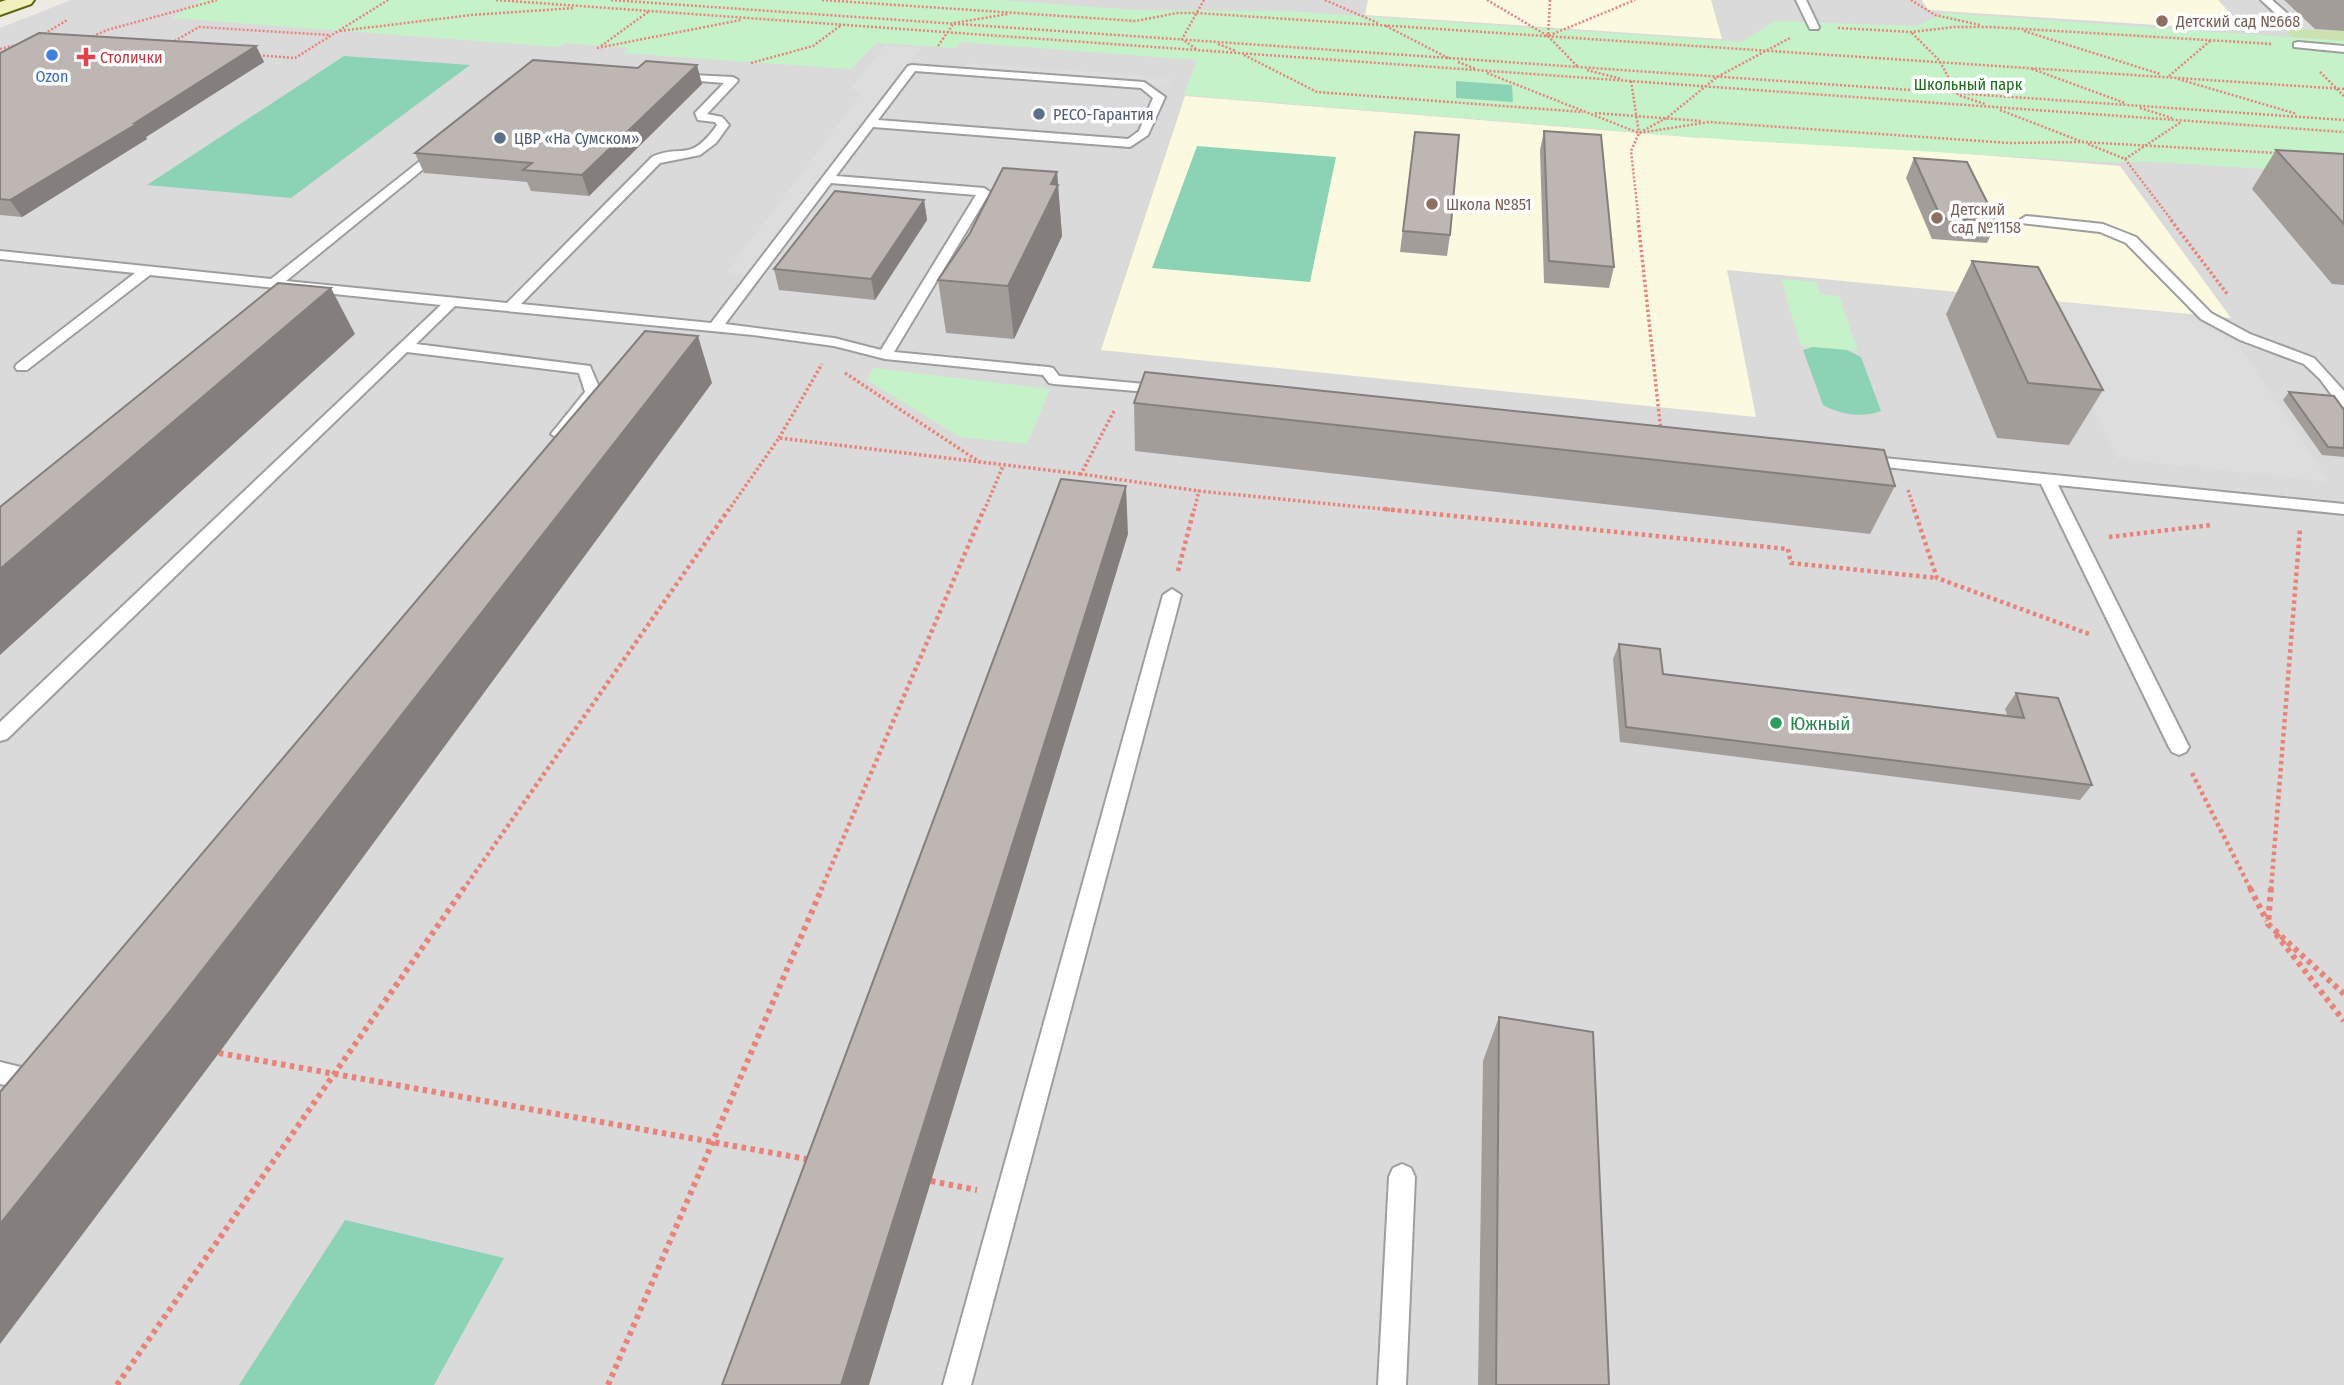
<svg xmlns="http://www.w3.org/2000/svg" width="2344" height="1385" viewBox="0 0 2344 1385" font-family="'Fira Sans Condensed',sans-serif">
	<rect width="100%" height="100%" fill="#edeae4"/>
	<path fill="#dbdada" d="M71 0H2344V1385H0V28Z"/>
	<path fill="#fbfae0" d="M1368 0H1711L1722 39 1365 15Z
		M1922 0H2218L2247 31 1928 10Z
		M1185 96 1700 138 1699 133 2120 166 2231 318 1727 270 1756 417 1101 350Z"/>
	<path fill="#cae1b0" d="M2290 29 2344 31V41L2291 37 2287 32Z"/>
	<path fill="#c6f2c9" d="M201 0H997L1136 10 1287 11 1742 42 1774 21 1917 26 1945 13 2344 41V174L2157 162H2104L1731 140 1184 95 1197 60 960 42 956 48 877 43 850 69 623 53 629 48 565 43 558 47 172 18Z
		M1781 279 1816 282 1820 294 1839 296 1858 351 1801 346Z
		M874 368 1050 389 1027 444 960 437 867 380Z"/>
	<path fill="#8cd3b5" d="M344 56 470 65 291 198 147 185Z
		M1456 81 1512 85 1513 102 1456 98Z
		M1197 146 1336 157 1310 282 1152 268Z
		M1813 347 1847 350 1861 357 1881 411C1862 418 1841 415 1823 405L1803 350Z
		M345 1220 504 1258 434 1385H239Z"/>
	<path fill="#ddd" d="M885 45 922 48 748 275 726 273 863 91 850 90Z
		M972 63 1172 78 1169 85 965 71Z
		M2042 300 2188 315 2240 346 2329 482 2118 459Z"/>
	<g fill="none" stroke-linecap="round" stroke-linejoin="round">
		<defs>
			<path id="service" d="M1796 0H1806L1819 27 1818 29H1810Z
				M2261 0H2272L2297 22V26H2289Z
				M2298 42 2344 46V52L2294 47V43Z
				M912 65 1144 82 1165 97 1148 135 1130 147 873 127 836 176 984 188 990 192 894 352 1048 367 1053 368 1059 376 1166 386 1171 388 1174 391 1171 394 1054 384 1049 383 1043 375 885 359 834 346 753 335 455 306 416 344 590 366 601 392 565 437 559 439 551 434 585 392 579 373 407 352 7 739 0 741V722L441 305 150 275 27 370H17L15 367 17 364 135 273 0 259V251L271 279 439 146 445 150 443 153 286 281 507 303 652 157C681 143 688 164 715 128L717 125 715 122 698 120 695 113 724 83 675 79 670 76 671 74 733 77 738 80 737 82 707 114 722 117 729 125 716 143 700 155 660 163 521 304 711 323 908 66ZM915 71 1141 88 1153 98 1139 131 1128 139 878 120ZM831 183 976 195 881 350 834 338 725 324Z
				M2026 216 2103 224 2136 237 2211 313 2250 334 2314 358 2344 391V407L2339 405 2320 379 2304 364 2240 340 2201 319 2126 243 2100 232 2021 223 2020 220Z
				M1864 456 2344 504V514L2058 485 2189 747 2186 752 2179 755 2172 752 2169 747 2041 484 1858 464 1856 461Z
				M1172 589 1181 595 971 1385H943L1163 595Z
				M0 1062 33 1070 36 1078 33 1086 24 1089 0 1084Z
				M1402 1164 1411 1168 1415 1177 1406 1385H1378L1389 1177 1393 1168Z"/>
			<path id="secondary" d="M6 0H34L31 4 0 15V2Z"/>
		</defs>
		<use href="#service" stroke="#9e9e9e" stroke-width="4"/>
		<use href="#secondary" stroke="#5f6612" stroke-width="4"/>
		<path stroke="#e8837a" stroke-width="2.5" stroke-dasharray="2 2" stroke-linecap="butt" d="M496 0 2344 132
			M611 0 2344 120
			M822 0 1136 21 1177 13H1197L2344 89
			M1325 0 1378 23
			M1487 0 1548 36 1635 0
			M1550 0 1548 36 1578 67
			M1911 0 1935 15 1980 25
			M1386 26 1450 59
			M1838 28 1912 32 1954 27H1991L2273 44
			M340 31 471 15 575 8
			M2024 31 2160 74
			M1912 33 1939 60 1958 95 1985 104
			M41 36 67 20
			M89 38 107 30 217 0
			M171 43 199 27 329 35
			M1218 44 1236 51
			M601 46 648 12
			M938 46 954 23 1008 14
			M597 48 741 20
			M0 49 16 45
			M1196 49 1182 39 1204 0
			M255 55 295 58 388 0
			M1244 55 1317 92 1583 112
			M1458 62 1476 69
			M751 63 813 46 840 26
			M2032 69 2125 103
			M1587 70 1622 79
			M2320 72 2344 96
			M1487 73 1639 133 1709 122 2009 143 2082 142 2277 153
			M2169 76 2210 41
			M2178 79 2297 114
			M1631 81 1639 133
			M2140 108 2172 118
			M2000 110 2080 141
			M1595 113 1701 121
			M2088 144 2125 159 2181 122
			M2125 159 2173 222
			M1639 222 1631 151 1639 133 1668 117 1717 77 1790 38"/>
		<path stroke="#e8837a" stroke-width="3.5" stroke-dasharray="2.5 2.5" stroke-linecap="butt" d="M1638 220 1661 432
			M2171 220 2228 295
			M845 373 981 463
			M1114 411 1081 474 1199 491
			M779 438 822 364
			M1908 490 1915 511
			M728 511 779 438 1081 474
			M984 511 1003 466
			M1194 511 1199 491 1402 511"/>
		<path stroke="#e8837a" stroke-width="4.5" stroke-dasharray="3.5 3.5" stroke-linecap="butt" d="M1384 509 1788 549 1791 563 1937 578
			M1914 509 1937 578 2089 634
			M2109 537 2211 525
			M1178 571 1194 509
			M2192 773 2251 890
			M463 890 729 509
			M821 890 984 509
			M2271 890 2300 529"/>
		<path stroke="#e8837a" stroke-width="6" stroke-dasharray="4.5 4.5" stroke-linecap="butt" d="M2250 888 2267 921
			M2271 888 2268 924 2344 994
			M2276 934 2344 1021
			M219 1053 812 1160
			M931 1181 977 1190
			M117 1385 464 888
			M608 1385 822 888"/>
		<use href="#service" fill="#fff" fill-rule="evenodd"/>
		<use href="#secondary" fill="#f0f1be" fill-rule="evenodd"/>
	</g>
	<path fill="#a39d99" d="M2284 0H2344V31L2315 29Z
		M256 46 264 62 146 137 147 139 22 217 0 215V53Z
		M702 84 589 196 531 191 527 182 424 173 415 153Z
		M1544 131 1614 267 1609 288 1544 283 1540 150Z
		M1415 132 1450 235 1447 256 1400 252Z
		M2276 150 2344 154V285L2332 284 2252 189Z
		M1914 158 1997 222 1987 243 1932 239 1906 178Z
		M1057 172 1062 236 1014 339 946 333 938 280Z
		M924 200 927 220 875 300 779 290 774 269Z
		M1972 261 2103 390 2069 445 1997 438 1946 314Z
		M2289 392 2344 410V457L2322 455 2283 400Z
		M1134 403 1895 486 1870 534 1135 451Z
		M1619 644 1663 674 2007 715 2005 709 2016 693 2092 785 2080 800 1620 742 1613 659Z
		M1499 1017 1609 1385H1478L1483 1061Z"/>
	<path fill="#847f7d" d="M256 46 264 62 146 137 147 139 22 217 10 200Z
		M697 65 702 84 589 196 582 175Z
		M1057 172 1062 236 1014 339 1008 286 1051 184Z
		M924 200 927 220 875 300 871 279Z
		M331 288 355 334 0 655V569Z
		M698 336 712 383 219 1053 0 1344V1224Z
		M1126 486 1128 534 869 1385H841Z"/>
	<path fill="#bdb6b2" stroke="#847f7d" stroke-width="2" d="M39 33 256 46 135 123H138L10 200 0 199V53Z
		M533 60 638 68 646 61 697 65 582 175 523 170 532 163 415 153Z
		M1544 131 1601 135 1614 267 1549 261Z
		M1415 132 1459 135 1450 235 1403 231Z
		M2276 150 2344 154V224Z
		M1914 158 1967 162 1997 222 1941 218Z
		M1003 168 1057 172 1051 184 1058 185 1008 286 938 280 970 233Z
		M835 191 924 200 871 279 774 269Z
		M1972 261 2038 267 2103 390 2028 383Z
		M278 283 331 288 0 569V507Z
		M645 331 698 336 171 1010 0 1224V1092Z
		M1145 372 1884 450 1895 486 1134 403Z
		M2289 392 2334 396 2344 410V448L2328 447Z
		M1061 479 1126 486 841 1385H722Z
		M1619 644 1660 649 1663 674 2024 718 2016 693 2058 698 2092 785 1626 727Z
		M1499 1017 1593 1032 1609 1385H1496Z"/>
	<g fill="#8d6e63" stroke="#fff" stroke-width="2.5">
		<circle cx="2162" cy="21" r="7"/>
		<circle cx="1432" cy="204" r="7"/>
		<circle cx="1937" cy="218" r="7"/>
	</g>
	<circle fill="#3f7fe0" stroke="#fff" stroke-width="2.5" cx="52" cy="55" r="7"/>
	<path fill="#e0444e" stroke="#fff" stroke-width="2.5" d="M82.5 46.5h7v7h7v7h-7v7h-7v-7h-7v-7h7z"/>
	<g fill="#5c6f8a" stroke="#fff" stroke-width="2.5">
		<circle cx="1039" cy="114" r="7"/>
		<circle cx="500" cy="138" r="7"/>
	</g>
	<circle fill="#2e9e5b" stroke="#fff" stroke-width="2.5" cx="1776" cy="723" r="7"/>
	<g text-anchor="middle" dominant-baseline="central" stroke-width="7" stroke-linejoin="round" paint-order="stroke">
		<g font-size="16" fill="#785e54" stroke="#fff" text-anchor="start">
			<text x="2176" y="21">Детский сад №668</text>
			<text x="1446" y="204">Школа №851</text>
			<text x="1951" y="209">Детский<tspan x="1951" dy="18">сад №1158</tspan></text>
		</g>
		<g font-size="16" fill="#be3a42" stroke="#fff" text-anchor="start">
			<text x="100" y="57">Столички</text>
		</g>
		<g font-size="16" fill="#366cbe" stroke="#fff">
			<text x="52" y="76">Ozon</text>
		</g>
		<g font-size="16" fill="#196e1e" stroke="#fff">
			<text x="1968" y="84">Школьный парк</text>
		</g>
		<g font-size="16" fill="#4e5e75" stroke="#fff" text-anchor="start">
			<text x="1053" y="114">РЕСО-Гарантия</text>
			<text x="514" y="138">ЦВР «На Сумском»</text>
		</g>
		<g font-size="19" fill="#27864d" stroke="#fff" text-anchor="start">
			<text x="1790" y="723">Южный</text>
		</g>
	</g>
</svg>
